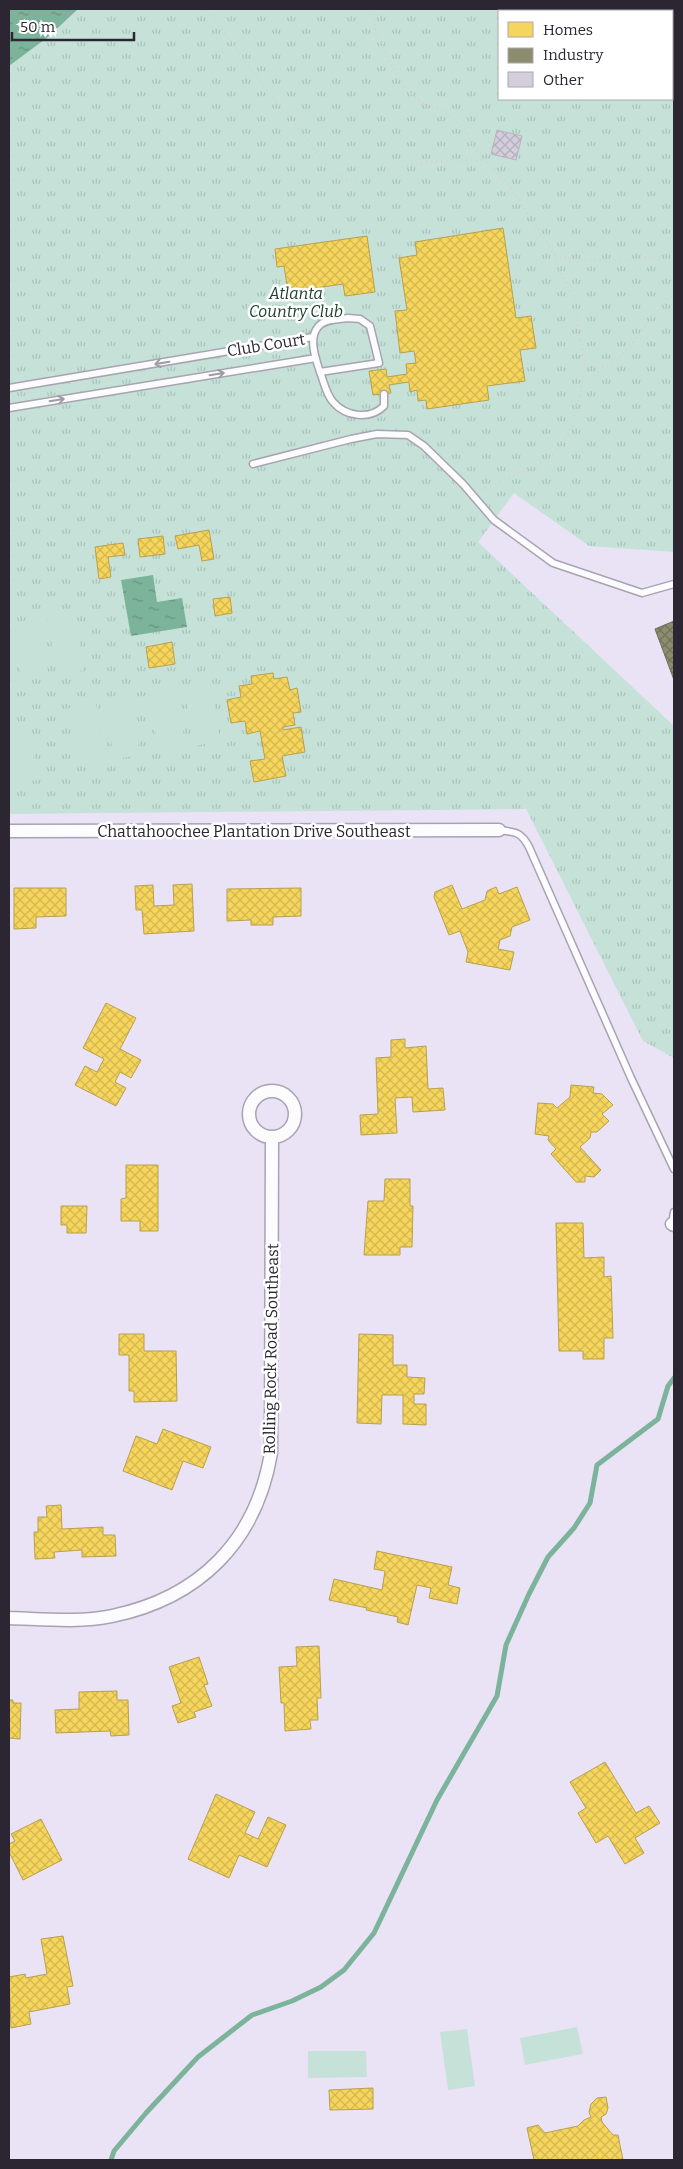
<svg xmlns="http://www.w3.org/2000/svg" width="683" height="2169" viewBox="0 0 683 2169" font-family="Bitter,serif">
	<defs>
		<pattern id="park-tufts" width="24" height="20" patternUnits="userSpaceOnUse" patternTransform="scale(1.25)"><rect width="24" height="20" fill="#c6e2d8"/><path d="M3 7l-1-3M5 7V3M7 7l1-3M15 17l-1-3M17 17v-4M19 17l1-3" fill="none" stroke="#aac2ba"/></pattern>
		<pattern id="water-ripples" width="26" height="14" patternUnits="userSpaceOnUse" patternTransform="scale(1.25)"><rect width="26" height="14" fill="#7cb39b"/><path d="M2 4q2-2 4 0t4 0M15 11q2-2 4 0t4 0" fill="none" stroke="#66917f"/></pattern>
		<pattern id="homes-cross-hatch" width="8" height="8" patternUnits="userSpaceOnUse" patternTransform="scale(1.25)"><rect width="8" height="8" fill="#f6d55c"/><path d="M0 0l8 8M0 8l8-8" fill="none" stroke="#d3b750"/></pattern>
		<pattern id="industry-cross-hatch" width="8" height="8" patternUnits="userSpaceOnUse" patternTransform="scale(1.25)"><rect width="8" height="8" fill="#8c8c6e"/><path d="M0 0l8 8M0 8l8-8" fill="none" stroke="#73725b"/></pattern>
		<pattern id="building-cross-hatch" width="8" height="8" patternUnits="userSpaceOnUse" patternTransform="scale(1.25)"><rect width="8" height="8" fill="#d3cddc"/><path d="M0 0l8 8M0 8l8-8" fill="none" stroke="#b5b0bd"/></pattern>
	</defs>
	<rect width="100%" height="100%" fill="#eae3f5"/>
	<path fill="url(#park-tufts)" fill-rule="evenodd" d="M9 9H674V552L589 546 514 493 478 542 674 726V1058L643 1041 526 809 9 814ZM499 11H672V99H499Z"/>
	<path fill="#c6e2d8" d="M74 612 84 670 57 675 47 617Z
		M39 619 49 677 22 681 13 623Z
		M211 684 220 741 194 746 184 688Z
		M176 690 186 748 159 752 149 694Z
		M131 697 140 755 114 759 104 701Z
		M96 703 105 761 79 766 69 708Z
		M28 722 37 780 11 784 9 772V725Z
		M577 2027 583 2054 525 2065 520 2038Z
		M467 2029 475 2086 448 2090 440 2032Z
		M308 2051H366L367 2077 308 2078Z"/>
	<path fill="url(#water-ripples)" d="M9 9H78L48 37 9 66Z
		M153 575 157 602 182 598 187 627 131 636 121 580Z"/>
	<path fill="url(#homes-cross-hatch)" stroke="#b9a04f" d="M503 228 516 318 531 316 536 348 520 350 525 381 487 386 489 400 427 409 426 400 418 401 417 390 410 392 409 382 389 385 391 393 373 395 369 371 386 369 387 377 407 374 406 364 416 363 414 351 400 353 395 311 407 310 399 258 417 255 415 242Z
		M367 236 375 292 345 296 343 284 288 292 284 266 277 267 275 249Z
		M209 530 214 559 202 561 199 545 178 549 175 536Z
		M163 536 165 554 140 557 138 539Z
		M123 543 125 555 108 557 111 577 99 579 95 547Z
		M230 597 232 613 215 616 213 599Z
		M172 642 175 664 149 668 146 647Z
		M273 673 274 679 287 677 290 690 297 688 301 712 293 713 295 725 283 727V730L301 727 305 752 282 756 286 776 254 782 250 761 265 759 260 731 247 734 245 721 231 723 227 700 241 697 239 686 252 684 251 676Z
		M192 884 194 931 144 934 142 910H136L135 886 153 885 154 906 174 905 173 885Z
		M452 885 462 909 485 900 487 891 496 887 499 894 517 887 530 920 512 927 510 936 500 940 498 949 514 952 510 970 466 962 468 952 460 931 449 935 434 897 435 892Z
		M14 888H66V916L36 917V928L14 929Z
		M301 888V916L273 917V925H251V920L227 921V889Z
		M106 1003 136 1018 120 1049 141 1060 131 1078 120 1072 115 1082 126 1088 116 1106 75 1085 85 1066 97 1072 104 1059 83 1048Z
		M405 1039V1048L426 1046 428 1089 443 1088 445 1110 413 1112 412 1097 395 1098 397 1133 361 1135 360 1115 378 1114 376 1058 391 1057V1040Z
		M571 1085 594 1087 593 1093 602 1094 613 1105 602 1114 609 1121 597 1132H591L590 1138 580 1147 601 1170 594 1177 585 1176V1182H576L551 1154 556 1149 548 1140 549 1136 535 1134 538 1103 553 1104 557 1108 570 1097Z
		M126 1165H158V1231H140V1221H121V1199L126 1198Z
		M385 1179H410V1206H413L412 1247H400V1255H364L368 1201H384Z
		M61 1206H87L86 1233H67V1225H61Z
		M556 1223H583L584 1258 604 1257V1277L611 1276 613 1338H604V1359H583V1351H559Z
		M119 1334H144V1351H176L177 1401 134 1402V1391H129V1355H119Z
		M359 1334 393 1335V1365H407V1377L425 1378 424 1394H414V1404H426V1425L403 1424V1395H382L381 1424 357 1423Z
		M163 1429 211 1447 203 1468 183 1461 172 1490 123 1471 136 1436 157 1444Z
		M61 1505 62 1529 103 1527V1535H115L116 1556 82 1557V1550L54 1552 55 1558 35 1559 34 1532H38V1517H47L46 1506Z
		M377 1551 452 1567 448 1585 460 1588 457 1604 429 1598 431 1588 417 1585 408 1625 397 1622 398 1617 366 1610 367 1608 329 1600 334 1579 382 1590 385 1571 374 1569Z
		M319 1646 321 1698H317L318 1720H310L311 1729 285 1731 284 1703H281L279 1667 297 1666 296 1647Z
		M199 1657 208 1684 204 1685 212 1706 194 1712 196 1717 178 1723 172 1706 181 1703 169 1667Z
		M117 1691V1700H128L129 1735 111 1736 110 1731 56 1733 55 1710 79 1709V1692Z
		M9 1700H13V1703H21L20 1739 9 1738Z
		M605 1762 636 1813 649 1806 660 1823 635 1838 644 1853 625 1864 608 1836 596 1843 578 1813 586 1808 570 1782Z
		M216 1794 255 1812 245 1833 258 1839 268 1817 286 1825 267 1867 239 1855 229 1878 188 1859Z
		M41 1819 62 1860 23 1880 9 1852V1844L15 1841 11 1834Z
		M63 1936 73 1986 67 1987 70 2004 29 2012 31 2024 11 2028 9 1977 25 1974 26 1978 47 1974 41 1939Z
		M373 2088V2109L330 2110 329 2090Z
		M606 2097 608 2108 606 2114 601 2117 602 2122 613 2135H618L623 2160H534L527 2128 538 2125 545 2133 578 2126 584 2120 591 2117 589 2112 591 2104 597 2098Z"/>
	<path fill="url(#industry-cross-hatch)" stroke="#6f6d5c" d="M674 621V680L655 629Z"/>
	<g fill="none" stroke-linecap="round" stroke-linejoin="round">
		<path stroke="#7cb39b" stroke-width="5" d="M111 2160 114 2151 146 2113 198 2057 252 2015 292 2001 321 1987 344 1970 374 1933 437 1800 497 1696 506 1645 529 1594 548 1557 574 1528 590 1503 597 1465 658 1419 668 1386 674 1378"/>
	</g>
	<path fill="url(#building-cross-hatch)" stroke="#b9b4c2" d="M497 130 522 136 516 160 491 154Z"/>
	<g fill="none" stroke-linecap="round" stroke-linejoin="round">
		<defs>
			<path id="service" d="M348 318 360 319 370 326 379 363 320 372C316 360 308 338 318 327 324 319 339 319 348 318Z
				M320 372C324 382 326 394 333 402 346 417 370 420 384 406V394
				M9 388 313 337
				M9 408 316 358
				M253 464 351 439 377 434 408 435 424 446 463 484 494 520 553 563 642 593 674 584
				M499 830C516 832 521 832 529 847L631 1078 674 1169
				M672 1224 674 1212"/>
			<path id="minor" d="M9 831 499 830
				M249 1114a23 23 0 1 1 46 0a23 23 0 1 1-46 0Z
				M672 1224 674 1225
				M9 1618C42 1619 79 1623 112 1616 199 1598 256 1542 271 1453L272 1138"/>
		</defs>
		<use href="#service" stroke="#a8a3b0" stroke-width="9"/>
		<use href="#minor" stroke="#a8a3b0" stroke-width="15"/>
		<path stroke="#d3d1d6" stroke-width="3" stroke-dasharray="1 4" stroke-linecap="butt" d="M207 9 253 72 326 164C338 175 350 183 367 182 382 162 460 159 485 160
			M376 9 375 33 405 89 421 102 447 113 465 130 477 151 508 184 555 255 558 268 574 299 585 367C590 367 596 368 601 367 628 363 651 309 674 293
			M555 255C590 263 640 263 674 252
			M481 490C504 479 531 471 551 456 574 439 580 394 585 367"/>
		<use href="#service" stroke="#fcfbfe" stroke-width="6"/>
		<use href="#minor" stroke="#fcfbfe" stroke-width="12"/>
	</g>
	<defs><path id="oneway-shaft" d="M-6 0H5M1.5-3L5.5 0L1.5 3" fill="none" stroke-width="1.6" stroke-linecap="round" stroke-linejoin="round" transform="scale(1.25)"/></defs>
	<g stroke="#9e9ba2">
		<use href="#oneway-shaft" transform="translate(162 363) rotate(170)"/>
		<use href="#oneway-shaft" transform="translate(217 374) rotate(-9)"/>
		<use href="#oneway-shaft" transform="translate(57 400) rotate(-9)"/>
	</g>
	<g text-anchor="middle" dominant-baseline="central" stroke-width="5" stroke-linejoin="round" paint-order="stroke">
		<g font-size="16" font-style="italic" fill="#1c402e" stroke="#fff">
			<text x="296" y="293">Atlanta<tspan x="296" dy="18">Country Club</tspan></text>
		</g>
		<g font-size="16" fill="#2b2632" stroke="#fff">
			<text transform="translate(266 345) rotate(-9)">Club Court</text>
			<text x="254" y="831">Chattahoochee Plantation Drive Southeast</text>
			<text transform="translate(271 1349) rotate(-89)">Rolling Rock Road Southeast</text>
		</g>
	</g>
	<rect width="683" height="2169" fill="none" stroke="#2b2632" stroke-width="20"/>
	<rect x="498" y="10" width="175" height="90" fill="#ffffff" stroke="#aaa8ad"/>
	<rect x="508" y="22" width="25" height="15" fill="#f6d55c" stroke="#aaa8ad"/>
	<text x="543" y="35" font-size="15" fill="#2b2632">Homes</text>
	<rect x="508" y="48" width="25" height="15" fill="#8c8c6e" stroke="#aaa8ad"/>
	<text x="543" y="60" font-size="15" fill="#2b2632">Industry</text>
	<rect x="508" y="72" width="25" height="15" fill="#d3cddc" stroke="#aaa8ad"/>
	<text x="543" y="85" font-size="15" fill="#2b2632">Other</text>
	<path d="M12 32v8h122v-8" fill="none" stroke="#2b2632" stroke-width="2.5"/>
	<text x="20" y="32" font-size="15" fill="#2b2632" stroke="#ffffff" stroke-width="4" paint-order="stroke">50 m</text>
</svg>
